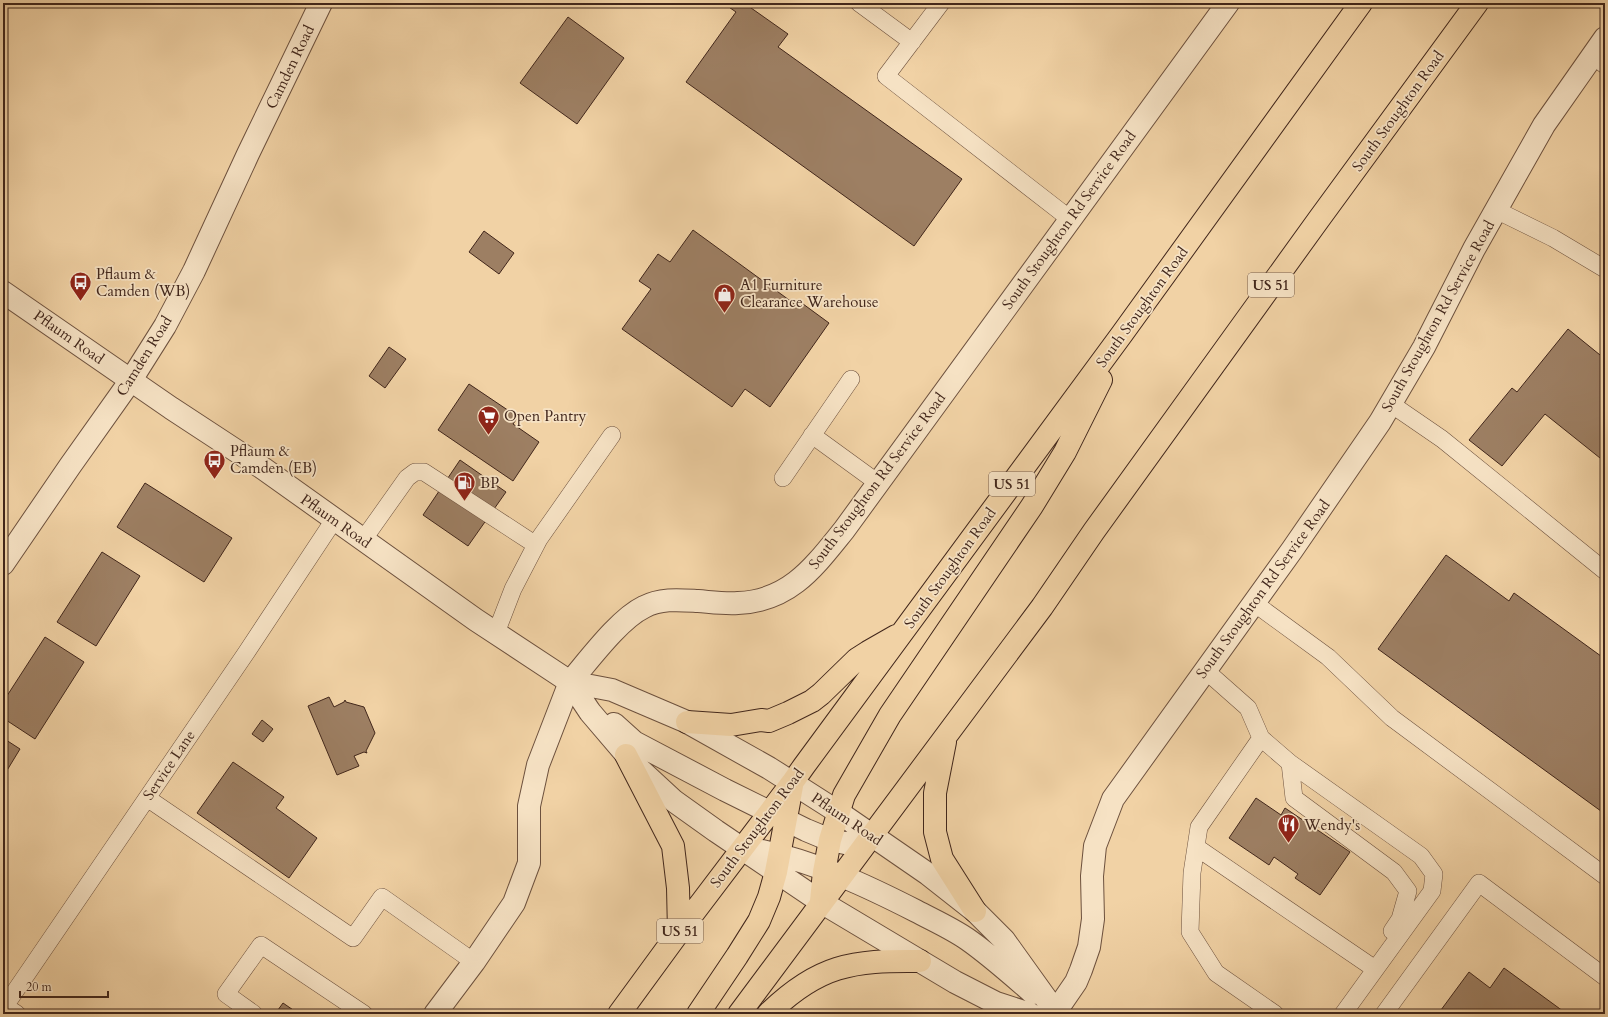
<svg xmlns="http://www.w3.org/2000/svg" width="1608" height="1017" viewBox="0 0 1608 1017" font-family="Cardo,serif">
	<rect width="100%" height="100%" fill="#f1d2a5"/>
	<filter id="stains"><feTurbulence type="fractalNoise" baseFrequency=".005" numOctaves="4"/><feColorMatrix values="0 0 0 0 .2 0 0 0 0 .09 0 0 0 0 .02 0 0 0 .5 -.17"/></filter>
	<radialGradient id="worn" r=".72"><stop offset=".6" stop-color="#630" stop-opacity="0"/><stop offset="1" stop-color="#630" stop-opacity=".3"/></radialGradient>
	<path fill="#9d7f63" stroke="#41261b" d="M723 3H744L788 34 778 47 962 179 914 246 686 82 736 12Z
		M568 17 624 58 577 124 520 83Z
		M693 230 796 305 799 301 829 323 770 407 745 389 732 407 622 329 651 289 639 281 658 254 670 262Z
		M484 231 514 253 499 274 469 252Z
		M1568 329 1605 359V462L1545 414 1502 466 1469 440 1512 388 1517 392Z
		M389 347 406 359 385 388 369 376Z
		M469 384 518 417 513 424 539 442 513 481 438 430Z
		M460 460 506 492 468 546 423 515Z
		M145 483 232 538 204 582 117 527Z
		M102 552 140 576 96 646 57 622Z
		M1446 555 1509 601 1514 593 1605 659V814L1378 649Z
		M45 637 84 662 35 739 3 718V702Z
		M329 697 334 707 344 702 345 700 346 702 364 707 375 733 366 751 367 753 364 752 354 756 359 766 337 775 308 706Z
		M262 720 273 729 263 742 252 734Z
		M3 738 20 749 3 777Z
		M233 762 284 797 276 808 317 838 289 878 197 813Z
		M1256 798 1281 815 1285 808 1350 852 1320 895 1295 878 1298 874 1274 857 1269 865 1229 838Z
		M1504 968 1567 1014H1438L1469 972 1490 988Z
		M283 1003 299 1014H275Z"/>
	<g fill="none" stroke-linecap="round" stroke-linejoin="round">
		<defs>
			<path id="service" d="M859 3 912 42
				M941 3 886 76 1070 219
				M1593 56 1605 65
				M1496 210 1553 238 1605 269
				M1391 404 1442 439 1605 571
				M812 435 878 483
				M783 478 851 379
				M363 540 407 478 415 472H424L536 545
				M1254 603 1328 657 1392 718 1605 876
				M496 633 513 589 539 539 612 435
				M1205 670 1248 708 1261 738 1199 827 1192 873 1190 932 1216 973 1275 1014
				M1261 738 1290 763 1421 856 1434 874 1432 891 1343 1014
				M1290 763 1294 798 1394 872 1408 891 1400 919 1392 931
				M147 798 353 938 382 897 474 962
				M1196 847 1375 969
				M5 1006 17 1014
				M3 1009 246 653 334 520
				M254 1014 226 994 261 945 364 1014
				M1384 1014 1479 883 1605 977"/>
			<path id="minor" d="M3 564 70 466 131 380 165 326 194 271 248 154 321 3
				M435 1014 474 962 514 903 529 863V806L538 765 570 682"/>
			<path id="tertiary" d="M3 292 171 408 264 469 476 620 570 682 590 712 636 766 674 801 716 831 821 902 955 982 996 1003 1030 1014
				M570 682C589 660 619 619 644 607 661 598 680 600 698 601 711 602 725 604 738 603 790 601 814 567 844 530L1228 3
				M570 682 612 690 687 722 769 768 838 812 928 874 975 911 1004 940 1057 1014
				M614 724 634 742 725 790 806 830 830 840 845 843 858 841 871 835
				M762 851C816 862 867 886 916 911 933 920 951 928 967 939 990 955 1011 974 1033 993
				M1054 1014 1076 982 1081 970 1089 947 1093 919 1092 876 1095 846 1113 799 1292 550 1380 422 1424 347 1474 249 1544 125 1605 38"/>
			<path id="primary" d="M687 722 731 725 761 720 769 721 788 713 812 701 821 694 857 659 868 652 896 636
				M945 742 935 793V832L942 859 975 911
				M626 755 673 846 678 888 679 932
				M821 901 824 872 830 840 844 795 890 715 1032 506 1065 452 1101 380
				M619 1014 679 932 792 783 804 766 1122 334 1361 3
				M698 1014 737 956 759 921 769 897 776 872 792 786
				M739 1014 1042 607 1094 531 1319 219 1477 3
				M768 1014C818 965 852 960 920 961"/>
		</defs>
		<use href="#service" stroke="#6d513e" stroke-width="18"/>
		<use href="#minor" stroke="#6d513e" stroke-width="24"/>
		<use href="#tertiary" stroke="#6d513e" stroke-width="24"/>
		<use href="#primary" stroke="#41261b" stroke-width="24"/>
		<use href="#service" stroke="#f6e2c4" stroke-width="17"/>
		<use href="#minor" stroke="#f6e2c4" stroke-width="22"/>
		<use href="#tertiary" stroke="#f6e2c4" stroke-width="22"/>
		<use href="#primary" stroke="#f1d2a5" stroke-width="22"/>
	</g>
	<defs>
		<symbol id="bus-pin" viewBox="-11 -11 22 30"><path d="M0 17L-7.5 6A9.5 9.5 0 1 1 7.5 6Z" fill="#8f2418" stroke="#f6e2c4"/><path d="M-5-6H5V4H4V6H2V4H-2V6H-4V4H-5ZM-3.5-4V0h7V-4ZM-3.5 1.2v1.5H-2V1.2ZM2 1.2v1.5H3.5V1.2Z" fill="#fff"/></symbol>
		<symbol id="shop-pin" viewBox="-11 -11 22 30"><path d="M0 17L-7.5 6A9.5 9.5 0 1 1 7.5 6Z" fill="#8f2418" stroke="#f6e2c4"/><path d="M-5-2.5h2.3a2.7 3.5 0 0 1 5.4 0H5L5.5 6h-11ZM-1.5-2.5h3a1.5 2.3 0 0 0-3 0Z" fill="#fff"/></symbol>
		<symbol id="supermarket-pin" viewBox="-11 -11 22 30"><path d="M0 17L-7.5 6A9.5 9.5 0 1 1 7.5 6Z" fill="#8f2418" stroke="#f6e2c4"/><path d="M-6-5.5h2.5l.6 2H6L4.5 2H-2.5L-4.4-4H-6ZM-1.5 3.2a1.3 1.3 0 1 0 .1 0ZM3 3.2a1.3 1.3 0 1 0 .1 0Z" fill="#fff"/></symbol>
		<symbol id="fuel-pin" viewBox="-11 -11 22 30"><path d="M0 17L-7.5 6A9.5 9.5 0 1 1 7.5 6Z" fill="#8f2418" stroke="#f6e2c4"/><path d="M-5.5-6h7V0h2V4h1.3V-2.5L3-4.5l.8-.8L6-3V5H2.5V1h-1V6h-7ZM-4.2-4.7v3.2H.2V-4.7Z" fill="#fff"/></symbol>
		<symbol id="restaurant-pin" viewBox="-11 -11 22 30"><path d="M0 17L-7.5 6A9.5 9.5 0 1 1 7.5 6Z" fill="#8f2418" stroke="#f6e2c4"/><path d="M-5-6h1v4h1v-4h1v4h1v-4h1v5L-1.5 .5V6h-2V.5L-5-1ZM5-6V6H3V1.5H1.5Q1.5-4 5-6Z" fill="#fff"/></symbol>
	</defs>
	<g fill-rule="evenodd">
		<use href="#bus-pin" x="68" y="270" width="25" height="34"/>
		<use href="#shop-pin" x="712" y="282" width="25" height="34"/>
		<use href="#supermarket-pin" x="476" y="404" width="25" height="34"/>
		<use href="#bus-pin" x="202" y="448" width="25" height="34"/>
		<use href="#fuel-pin" x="452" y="470" width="25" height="34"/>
		<use href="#restaurant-pin" x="1276" y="812" width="25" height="34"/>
	</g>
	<g text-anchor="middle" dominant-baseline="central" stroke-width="3.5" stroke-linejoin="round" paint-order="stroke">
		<g fill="#f6e2c4" stroke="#775e4e" stroke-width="1">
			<rect x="1248" y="273" width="46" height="24" rx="3"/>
			<rect x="989" y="472" width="46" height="24" rx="3"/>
			<rect x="657" y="919" width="46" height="24" rx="3"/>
		</g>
		<g font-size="14" font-weight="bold" fill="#41261b">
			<text x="1271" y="285">US 51</text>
			<text x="1012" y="484">US 51</text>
			<text x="680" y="931">US 51</text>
		</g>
		<g font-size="15" fill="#41261b" stroke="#f6e2c4">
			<text transform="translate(290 67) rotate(-64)">Camden Road</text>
			<text transform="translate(1398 111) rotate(-54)">South Stoughton Road</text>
			<text transform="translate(1069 220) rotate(-54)">South Stoughton Rd Service Road</text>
			<text transform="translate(1142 307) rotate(-54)">South Stoughton Road</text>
			<text transform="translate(1438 316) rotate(-61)">South Stoughton Rd Service Road</text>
			<text transform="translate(69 337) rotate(35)">Pflaum Road</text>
			<text transform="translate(144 356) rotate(-58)">Camden Road</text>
			<text transform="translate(877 481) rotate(-53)">South Stoughton Rd Service Road</text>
			<text transform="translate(336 521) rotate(35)">Pflaum Road</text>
			<text transform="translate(950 568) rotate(-54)">South Stoughton Road</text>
			<text transform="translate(1263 589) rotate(-54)">South Stoughton Rd Service Road</text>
			<text transform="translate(169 765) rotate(-56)">Service Lane</text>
			<text transform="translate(847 819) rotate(34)">Pflaum Road</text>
			<text transform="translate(757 828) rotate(-53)">South Stoughton Road</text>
		</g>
		<g font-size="15" fill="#41261b" stroke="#f6e2c4" text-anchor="start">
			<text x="96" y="274">Pflaum &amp;<tspan x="96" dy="17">Camden (WB)</tspan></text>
			<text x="740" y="285">A1 Furniture<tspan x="740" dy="17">Clearance Warehouse</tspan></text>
			<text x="504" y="416">Open Pantry</text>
			<text x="230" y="451">Pflaum &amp;<tspan x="230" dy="17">Camden (EB)</tspan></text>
			<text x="480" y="483">BP</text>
			<text x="1304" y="825">Wendy's</text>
		</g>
	</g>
	<rect width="1608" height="1017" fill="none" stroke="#f1d2a5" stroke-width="16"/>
	<rect x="4" y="4" width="1600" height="1009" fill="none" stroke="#41261b" stroke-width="2"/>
	<rect x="8" y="8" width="1592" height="1001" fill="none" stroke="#41261b"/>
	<path d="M20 991v6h88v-6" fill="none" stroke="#41261b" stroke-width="2"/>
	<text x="26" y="991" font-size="12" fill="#41261b" stroke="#f6e2c4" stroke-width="3" paint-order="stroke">20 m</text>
	<rect width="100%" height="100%" filter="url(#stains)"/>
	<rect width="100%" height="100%" fill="url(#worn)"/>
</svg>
